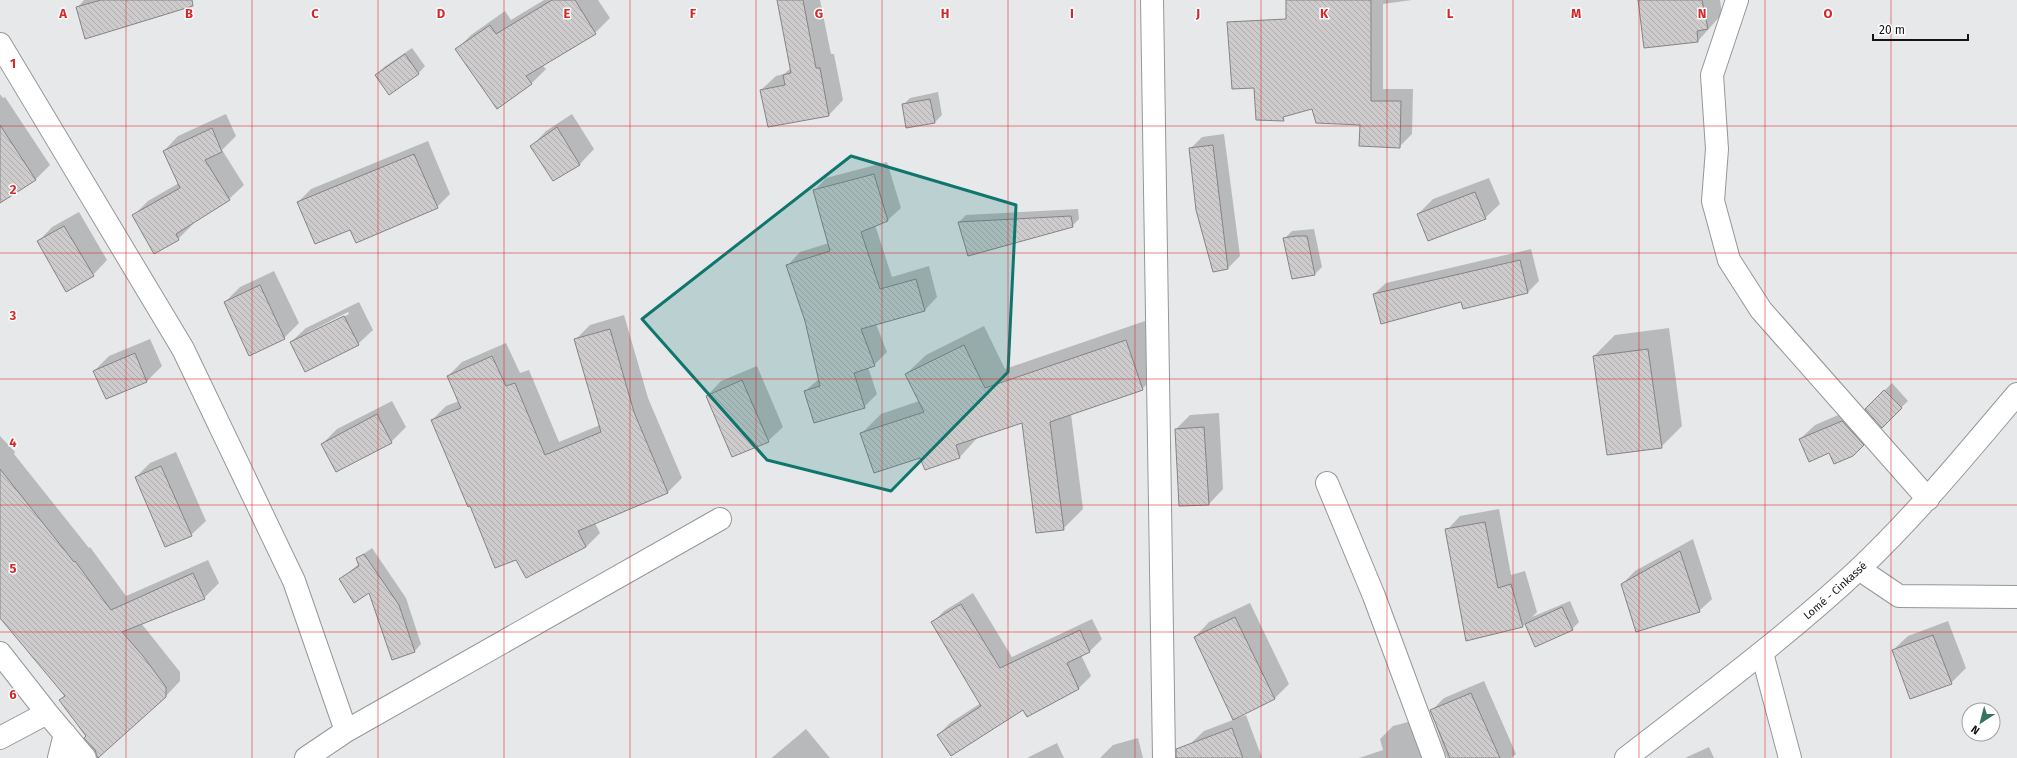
<svg xmlns="http://www.w3.org/2000/svg" width="2017" height="758" viewBox="0 0 2017 758" font-family="'Fira Sans',sans-serif">
	<defs>
		<pattern id="building-back-hatch" width="6" height="6" patternUnits="userSpaceOnUse"><rect width="6" height="6" fill="#cecbcd"/><path d="M-1 5l2 2M0 0l6 6M5-1l2 2" fill="none" stroke="#b0adaf"/></pattern>
	</defs>
	<rect width="100%" height="100%" fill="#e6e8ea"/>
	<path fill="#0003" fill-rule="evenodd" d="M84 0H184L77 8Z
		M544 0H598L610 18 595 33 542 65 546 69 531 84 456 50 471 35 505 11 511 20Z
		M778 0H820L831 54H834L843 100 829 115 761 90 776 76 784 74 791 68Z
		M1287 0H1412L1383 4V89H1413L1412 134 1399 147 1361 124Z
		M1639 0H1720L1722 14 1698 41Z
		M412 48 425 66 418 74 377 75 384 67Z
		M938 92 942 115 935 122 903 105 910 98Z
		M0 94 3 98 5 97 50 165 35 180 0 196Z
		M226 114 236 136 222 150 244 185 229 199 192 223 193 224 178 239 133 216 148 201 179 183 164 151 178 136Z
		M572 114 594 149 580 164 554 180 532 146 546 131Z
		M1224 134 1240 256 1228 268 1214 270 1190 149 1202 137Z
		M428 141 450 194 437 207 351 228 298 202 311 189Z
		M887 162 901 208 888 220 875 225 892 277 929 266 937 297 925 310 876 324 887 352 874 365 868 367 877 394 864 407 805 391 820 378 806 321 788 265 800 252 829 243 814 191 826 178Z
		M1489 178 1500 204 1485 218 1418 214 1433 199Z
		M1078 209 1079 219 1072 226 959 222 966 215Z
		M79 212 107 260 93 275 38 242 52 227Z
		M1314 229 1322 267 1315 274 1284 239 1292 231Z
		M1531 249 1539 281 1528 292 1462 300 1374 294 1386 283Z
		M274 271 299 323 284 338 225 302 240 287Z
		M359 302 373 330 358 344 291 342 306 328ZM348 312 349 314 307 335V333Z
		M624 315 648 398 682 478 668 492 595 523 600 533 586 547 516 558 432 420 446 406 459 401 448 376 462 362 506 343 520 373 529 370 559 442 600 425 576 339 590 325Z
		M1145 321 1162 370 1142 389 1071 414 1083 509 1063 529 1023 421 979 436 960 457 921 456 861 434 881 414 919 401 906 374 926 355 984 326 1005 369Z
		M1669 328 1682 426 1661 447 1594 356 1615 335Z
		M150 339 162 366 147 381 106 398 94 371 109 356Z
		M757 366 783 427 768 441 707 396 721 381Z
		M1892 383 1908 401 1882 426 1866 409Z
		M392 401 406 427 391 442 336 470 322 444 337 429Z
		M1857 407 1878 430 1852 455 1830 452 1800 439 1815 425Z
		M1219 413 1223 489 1209 504 1176 429 1190 415Z
		M0 436 15 452 14 454 89 548 90 547 126 596 208 560 219 583 204 598 141 623 180 672V681L166 696 95 749 60 700 66 695 0 616Z
		M176 452 206 521 191 535 136 477 150 463Z
		M1499 509 1511 575 1525 571 1537 612 1532 617 1570 601 1579 622 1572 629 1536 645 1526 623 1523 626 1467 640 1447 530 1460 516Z
		M1693 539 1712 599 1699 611 1622 584 1635 571Z
		M372 548 406 598 421 644 414 652 369 591 340 579 359 564 358 558Z
		M973 593 1012 657 1092 619 1102 639 1090 651 1081 655 1091 676 1079 688 1027 715 1023 708 938 735 950 723 981 703 932 623 944 611Z
		M1250 603 1289 684 1274 699 1195 637 1209 622Z
		M1948 621 1966 668 1951 683 1893 650 1908 636Z
		M1484 681 1516 754 1511 758H1359L1383 750 1380 739 1393 726 1423 718 1445 758H1447L1431 711 1444 698Z
		M1246 715 1262 758H1195L1190 744 1204 731Z
		M806 729 830 758H771L774 756Z
		M1138 738 1143 758H1100L1113 745Z
		M1057 743 1064 758H1027Z
		M1709 747 1714 758H1685Z"/>
	<path fill="url(#building-back-hatch)" stroke="#868385" d="M101 0H192L193 6 85 39 76 7Z
		M552 0H575L596 34 526 76 532 84 497 109 455 49 490 25 496 34Z
		M777 0H803L816 68H820L829 116 768 127 760 90 785 85 783 75 791 73Z
		M1286 0H1371V101H1401L1400 148 1359 146 1360 125 1316 123 1312 109 1283 117 1284 121 1256 120 1254 88 1232 89 1227 22 1286 19Z
		M1638 0H1702L1708 29 1697 31 1698 42 1644 48Z
		M405 54 419 74 389 95 375 75Z
		M930 99 935 123 906 128 902 104Z
		M0 125 36 180 0 203Z
		M557 127 580 165 553 181 530 146Z
		M212 128 222 152 205 160 230 200 176 234 179 240 154 254 132 215 180 188 163 151Z
		M1213 145 1228 269 1213 272 1196 210 1189 148Z
		M414 154 438 208 356 243 350 230 315 244 297 202Z
		M874 174 888 221 861 232 880 289 916 279 925 311 861 329 875 366 854 373 865 408 814 423 804 391 820 386 805 321 786 265 830 251 813 190Z
		M1475 192 1486 219 1428 241 1417 214Z
		M1071 216 1073 227 968 256 958 222Z
		M64 226 94 276 66 292 37 241Z
		M1296 236H1307L1315 275 1292 279 1283 238Z
		M1520 260 1528 293 1463 309 1461 302 1381 324 1373 294Z
		M260 285 285 339 249 356 224 302Z
		M344 316 359 345 305 372 290 342Z
		M610 329 634 412 668 493 578 531 586 547 526 578 516 560 495 568 470 506 468 507 431 420 461 408 447 376 492 356 506 386 515 383 545 455 601 432 574 339Z
		M1126 340 1143 390 1050 422 1064 530 1036 533 1022 423 956 445 960 458 925 470 920 458 874 473 860 433 924 412 905 374 964 345 985 388Z
		M1648 349 1662 448 1607 455 1593 356Z
		M135 353 147 382 106 399 93 371Z
		M742 380 769 442 732 457 706 396Z
		M1884 390 1902 408 1882 428 1865 409Z
		M377 414 392 443 336 472 321 444Z
		M1842 421 1864 445 1853 456 1834 464 1829 453 1809 462 1799 439Z
		M1204 427 1209 505 1179 506 1175 429Z
		M161 466 192 536 165 547 135 477Z
		M0 469 74 562 75 561 111 610 193 573 205 599 122 632 143 656 166 687V697L98 758 95 750 84 738 86 736 59 700 65 696 0 618Z
		M1485 522 1498 588 1511 584 1523 627 1466 641 1445 529Z
		M1680 551 1700 612 1636 632 1621 584Z
		M364 554 399 605 415 652 392 660 369 593 354 603 339 579 359 566 356 558Z
		M961 604 1000 668 1080 630 1090 652 1067 663 1079 689 1027 717 1023 710 951 756 937 735 981 706 931 622Z
		M1562 607 1573 630 1535 647 1525 624Z
		M1235 617 1275 699 1233 720 1194 637Z
		M1933 635 1952 684 1910 699 1892 650Z
		M1471 693 1500 758H1450L1430 710Z
		M1232 728 1243 758H1176V749Z"/>
	<g fill="none" stroke-linecap="round" stroke-linejoin="round">
		<defs>
			<path id="street" d="M1152 0 1164 758
				M1737 0 1712 75 1717 149 1713 201 1729 260 1761 310 1928 499
				M0 44 183 349 294 581 346 731 306 758
				M1327 483 1374 596 1434 758
				M0 653 47 713 85 758
				M1762 653 1790 758
				M346 731 720 519
				M0 738 47 713
				M59 758 65 734"/>
			<path id="secondary" d="M1859 569 1899 596 2017 597"/>
			<g id="highway">
				<path id="s1" d="M1626 758C1705 697 1786 637 1859 569 1916 515 1966 454 2017 394"/>
			</g>
		</defs>
		<use href="#street" stroke="#959799" stroke-width="24"/>
		<use href="#secondary" stroke="#959799" stroke-width="24"/>
		<use href="#highway" stroke="#959799" stroke-width="24"/>
		<use href="#street" stroke="#fff" stroke-width="22"/>
		<use href="#secondary" stroke="#fff" stroke-width="22"/>
		<use href="#highway" stroke="#fff" stroke-width="22"/>
	</g>
	<path fill="#0f766e" fill-opacity="0.2" stroke="#0f766e" stroke-width="3" stroke-linejoin="round" d="M851 156 1016 205 1008 372 891 491 767 460 642 319Z"/>
	<path fill="none" stroke="#d62828" stroke-width="1" stroke-opacity="0.55" d="M126 0V758M252 0V758M378 0V758M504 0V758M630 0V758M756 0V758M882 0V758M1008 0V758M1135 0V758M1261 0V758M1387 0V758M1513 0V758M1639 0V758M1765 0V758M1891 0V758M0 126H2017M0 253H2017M0 379H2017M0 505H2017M0 632H2017"/>
	<g text-anchor="middle" dominant-baseline="central" stroke-width="3" stroke-linejoin="round" paint-order="stroke">
		<g font-size="11" fill="#131415" stroke="#fff">
			<text stroke="none"><textPath href="#s1" startOffset="268">Lomé - Cinkassé</textPath></text>
		</g>
	</g>
	<g font-size="13" text-anchor="middle" font-weight="bold" fill="#d62828" stroke="#fff" stroke-width="3" stroke-linejoin="round" paint-order="stroke">
		<text x="63" y="18">A</text>
		<text x="189" y="18">B</text>
		<text x="315" y="18">C</text>
		<text x="441" y="18">D</text>
		<text x="567" y="18">E</text>
		<text x="693" y="18">F</text>
		<text x="819" y="18">G</text>
		<text x="945" y="18">H</text>
		<text x="1072" y="18">I</text>
		<text x="1198" y="18">J</text>
		<text x="1324" y="18">K</text>
		<text x="1450" y="18">L</text>
		<text x="1576" y="18">M</text>
		<text x="1702" y="18">N</text>
		<text x="1828" y="18">O</text>
		<text x="13" y="68">1</text>
		<text x="13" y="194">2</text>
		<text x="13" y="320">3</text>
		<text x="13" y="447">4</text>
		<text x="13" y="573">5</text>
		<text x="13" y="699">6</text>
	</g>
	<g transform="translate(1981 722) rotate(216)"><circle r="19" fill="#ffffff" stroke="#a1a1a1"/>
	<path d="M0-3L7 15L0 10L-7 15Z" fill="#367460"/>
	<text y="-6" font-size="11" font-weight="bold" text-anchor="middle" fill="#131415">N</text>
	</g>
	<path d="M1873 34v6h95v-6" fill="none" stroke="#131415" stroke-width="2"/>
	<text x="1879" y="34" font-size="12" fill="#131415" stroke="#ffffff" stroke-width="3" paint-order="stroke">20 m</text>
</svg>
